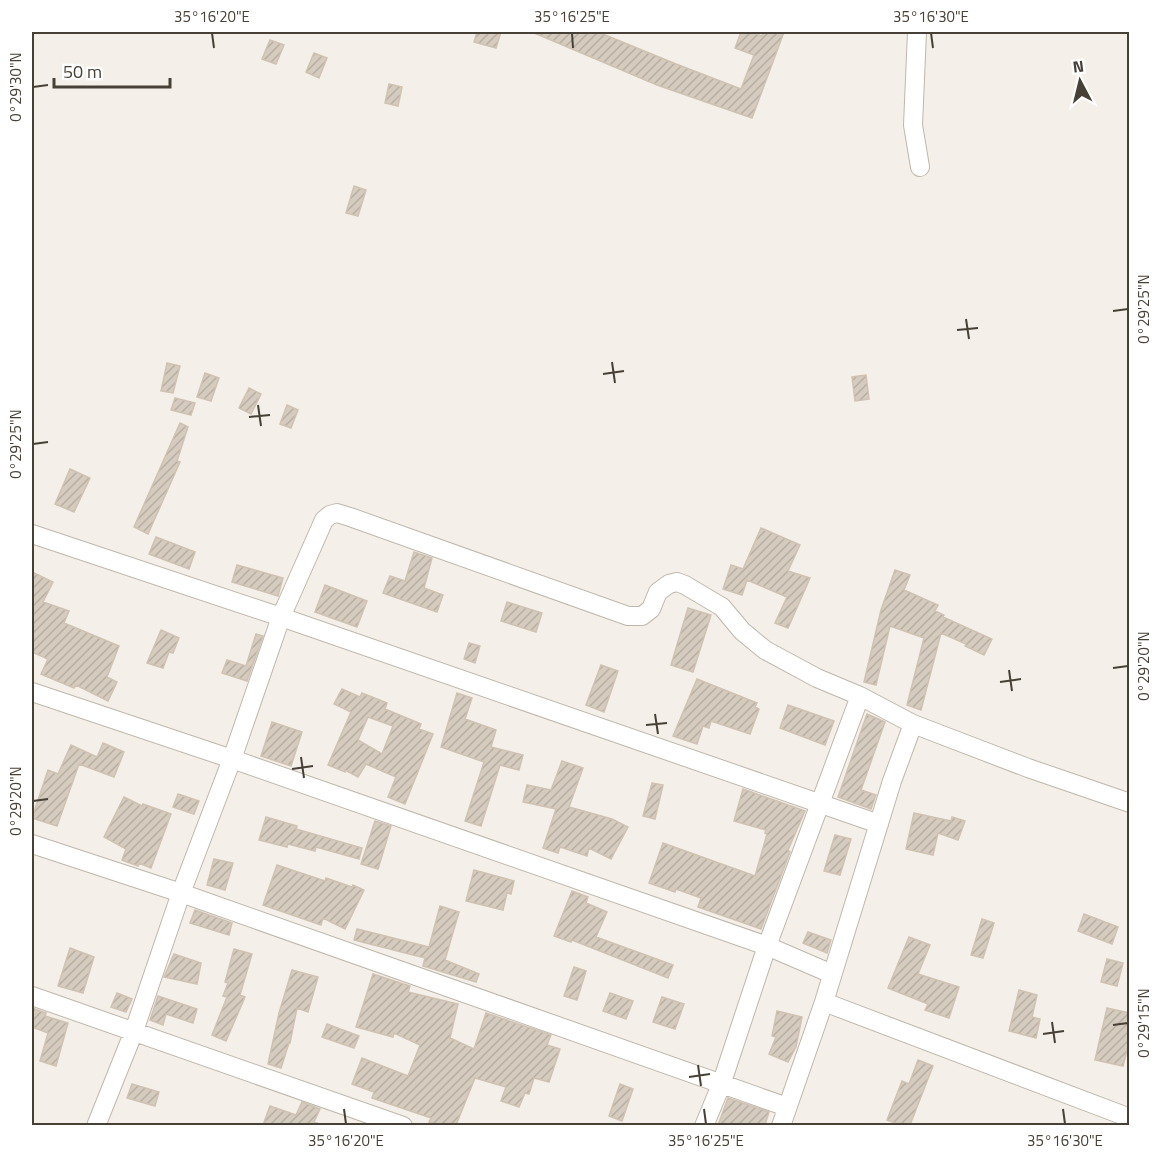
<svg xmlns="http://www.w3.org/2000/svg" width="1161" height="1157" viewBox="0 0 1161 1157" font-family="'Titillium Web',sans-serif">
	<defs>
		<pattern id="building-hatch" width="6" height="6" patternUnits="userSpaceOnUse" patternTransform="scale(1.5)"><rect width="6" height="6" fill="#d5cbbe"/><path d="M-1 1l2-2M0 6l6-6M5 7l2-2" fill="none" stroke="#b8afa4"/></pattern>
	</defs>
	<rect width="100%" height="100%" fill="#f4f0e9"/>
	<path fill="url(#building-hatch)" stroke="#d0c2b2" stroke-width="1.5" fill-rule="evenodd" d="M477 32H501L496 48 474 42Z
		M532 32H598L676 64 741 89 754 55 735 48 741 32H750L762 36 763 32H784L752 118 657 85Z
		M270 40 284 45 276 64 262 59Z
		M314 53 327 58 319 78 306 72Z
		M389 84 402 87 398 106 385 103Z
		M354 186 366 190 358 216 346 213Z
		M167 363 180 366 173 393 161 391Z
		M205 373 219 378 211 401 197 397Z
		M866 375 869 399 855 401 852 377Z
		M249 388 261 394 251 414 239 408Z
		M175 398 195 403 191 415 171 410Z
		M287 405 298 410 291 428 280 424Z
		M180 423 188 427 177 461 180 462 148 534 134 527Z
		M70 469 90 478 74 512 55 504Z
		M761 528 800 545 788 571 810 578 788 628 775 623 787 597 747 580 742 595 723 589 731 565 743 569Z
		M156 537 195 552 189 569 149 554Z
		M414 552 432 558 424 588 443 595 437 612 383 593 390 576 405 581Z
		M237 565 283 578 278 596 232 582Z
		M895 570 910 575 904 590 938 605 935 611 944 615 943 617 992 639 984 655 965 646 966 644 941 633 921 710 907 705 924 638 890 626 876 685 864 682 881 610Z
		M32 572 53 582 43 602 69 611 64 623 119 646 107 677 117 682 108 701 76 685 74 688 41 674 48 659 32 652Z
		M325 585 367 601 357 627 315 612Z
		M507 602 542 613 536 632 501 621Z
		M688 608 711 615 693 672 671 665Z
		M161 630 179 638 173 653 169 652 163 668 147 663Z
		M256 634 263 636 247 681 222 673 227 660 246 666Z
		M469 643 480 646 475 663 464 659Z
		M601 665 618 671 604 712 586 705Z
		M697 679 757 703 755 707 759 709 750 734 711 721 709 728 703 726 697 744 673 736Z
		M342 689 360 697 362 693 387 703 385 709 421 724 419 729 433 734 405 804 388 797 396 777 366 764 358 777 345 770V772L328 765 351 712 334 704ZM368 717 393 726 382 754 358 740Z
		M457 693 472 698 465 719 496 730 491 747 523 755 519 770 500 765 481 826 465 821 484 762 441 747Z
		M788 705 834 721 825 745 780 728Z
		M867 714 885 722 861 790 876 795 871 809 838 797Z
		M272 722 302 732 291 766 261 756Z
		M103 743 124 752 114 777 79 764 57 826 32 818 48 770 58 774 71 745 97 757Z
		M562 761 583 768 569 807 612 819 628 827 611 859 589 848 587 856 560 847 558 853 543 848 556 809 523 802 527 785 551 790Z
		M652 783 663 785 655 819 643 816Z
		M743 789 805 811 788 850 790 852 761 929 698 907 701 898 676 889 675 892 649 883 663 843 755 876 767 834 765 833 766 830 734 821Z
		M178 794 199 801 194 814 173 807Z
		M124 797 142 806 143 804 171 814 151 868 139 863 138 866 122 860 126 849 104 837Z
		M914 813 951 821 952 817 965 821 958 840 938 833 933 855 906 849Z
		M266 817 297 826 296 829 362 848 359 859 316 847 315 851 288 844 287 847 259 840Z
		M375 821 391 826 378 869 361 864Z
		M835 835 851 839 840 875 824 871Z
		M214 859 233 863 225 890 207 885Z
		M277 865 325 881 326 878 352 887 353 885 364 890 345 929 323 918 321 925 263 905Z
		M474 870 514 881 511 894 507 893 503 910 466 901Z
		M572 891 588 897 586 903 607 912 596 937 673 965 668 978 572 940 571 942 554 936Z
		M440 906 459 912 445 960 479 974 476 982 423 966 425 958 354 940 357 929 429 947Z
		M195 910 232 923 229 935 190 923Z
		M1084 914 1118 927 1112 944 1078 931Z
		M982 919 994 923 983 958 971 955Z
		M808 932 831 940 827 953 803 943Z
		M909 937 930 945 918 974 959 987 949 1018 925 1010 928 1004 888 988Z
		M70 948 94 957 83 993 58 986Z
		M234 949 252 954 240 995 245 997 226 1041 212 1035 227 997 223 996 228 983 225 982Z
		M174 954 201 963 197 984 164 977Z
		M1107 959 1123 963 1117 986 1101 982Z
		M574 967 586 971 577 1000 564 996Z
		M292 970 318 977 308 1012 297 1008 290 1043H289L281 1068 268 1064 279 1013Z
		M373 974 410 986 408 992 458 1004 450 1038 474 1049 486 1013 551 1035 547 1045 560 1049 549 1082 534 1078 529 1094 525 1093 519 1107 501 1101 506 1087 475 1078 456 1125H437L429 1122 431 1118 372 1098 374 1092 352 1084 362 1058 408 1076 420 1045 394 1033 393 1037 356 1027Z
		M1019 990 1037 995 1032 1017 1040 1019 1036 1038 1009 1031Z
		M117 993 132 999 126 1012 111 1007Z
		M610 993 633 1001 626 1019 603 1011Z
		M158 996 197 1009 193 1023 166 1014 163 1025 150 1020Z
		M662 997 684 1004 675 1029 653 1022Z
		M32 1008 46 1013 45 1016 68 1023 56 1066 40 1061 48 1033 32 1027Z
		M1107 1008 1130 1013V1039L1123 1066 1095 1060Z
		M777 1011 802 1017 796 1047 788 1062 769 1054 776 1037 772 1036Z
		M327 1024 359 1036 354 1048 322 1037Z
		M918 1060 933 1066 910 1125H901L887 1120 902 1081 909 1084Z
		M132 1084 159 1092 155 1106 127 1098Z
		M620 1084 633 1089 622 1121 609 1116Z
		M728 1098 769 1112 765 1125H718Z
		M302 1102 320 1109 314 1122 320 1124V1125H263L270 1106 296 1115Z"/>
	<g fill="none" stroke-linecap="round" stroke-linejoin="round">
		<defs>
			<path id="minor" d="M917 32 913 125 920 167
				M32 534 281 617 879 824
				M32 692 232 759 767 946 832 974
				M32 844 181 893 787 1107
				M32 996 403 1126
				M824 1002 1130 1118
				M96 1126 134 1031 181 893 232 759 281 617 324 520 330 515 337 513 350 517 628 616H642L651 609 658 592 669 584 677 582 685 585 722 607 742 631 765 650 817 678 860 696 913 724 1028 768 1130 803
				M704 1126 721 1085 767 946 860 696
				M781 1126 824 1002 892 781 913 724"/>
		</defs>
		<use href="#minor" stroke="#bfb7ab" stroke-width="20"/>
		<use href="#minor" stroke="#fff" stroke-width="18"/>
	</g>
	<path fill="none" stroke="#474037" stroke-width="2" d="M212 33 214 48M572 33 573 48M931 33 933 48M33 87 48 85M1113 311 1128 309M966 319 969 339M957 330 978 328M612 362 615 383M603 374 624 371M258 405 261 426M249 417 270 415M33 444 48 442M1113 668 1128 666M1009 670 1012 691M1000 682 1021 679M655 714 658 734M646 725 667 723M301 757 304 778M292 769 313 766M33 801 48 799M1052 1022 1055 1043M1113 1025 1128 1023M1043 1034 1064 1031M698 1065 701 1086M689 1077 710 1074M344 1109 346 1124M704 1109 706 1124M1063 1109 1065 1124"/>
	<rect width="1161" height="1157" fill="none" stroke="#ffffff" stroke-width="66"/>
	<g transform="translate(1080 81) rotate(353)" stroke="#ffffff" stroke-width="4.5" paint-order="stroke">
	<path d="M0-4.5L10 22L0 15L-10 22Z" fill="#474037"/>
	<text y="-9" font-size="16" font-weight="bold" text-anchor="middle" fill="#474037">N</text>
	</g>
	<path d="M54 78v9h116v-9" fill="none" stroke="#474037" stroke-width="3"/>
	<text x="63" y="78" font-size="18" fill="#474037" stroke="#ffffff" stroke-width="4.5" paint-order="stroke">50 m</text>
	<rect x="33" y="33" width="1095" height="1091" fill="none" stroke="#474037" stroke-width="2"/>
	<g font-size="15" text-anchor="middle" fill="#474037">
		<text x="212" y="22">35°16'20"E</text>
		<text x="572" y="22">35°16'25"E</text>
		<text x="931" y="22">35°16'30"E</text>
		<text transform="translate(16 87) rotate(-90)" y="5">0°29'30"N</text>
		<text transform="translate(1144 309) rotate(-90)" y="5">0°29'25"N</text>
		<text transform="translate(16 444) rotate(-90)" y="5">0°29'25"N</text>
		<text transform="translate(1144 666) rotate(-90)" y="5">0°29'20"N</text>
		<text transform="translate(16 801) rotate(-90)" y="5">0°29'20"N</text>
		<text transform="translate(1144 1023) rotate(-90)" y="5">0°29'15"N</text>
		<text x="346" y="1146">35°16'20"E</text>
		<text x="706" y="1146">35°16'25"E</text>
		<text x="1065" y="1146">35°16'30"E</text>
	</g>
</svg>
